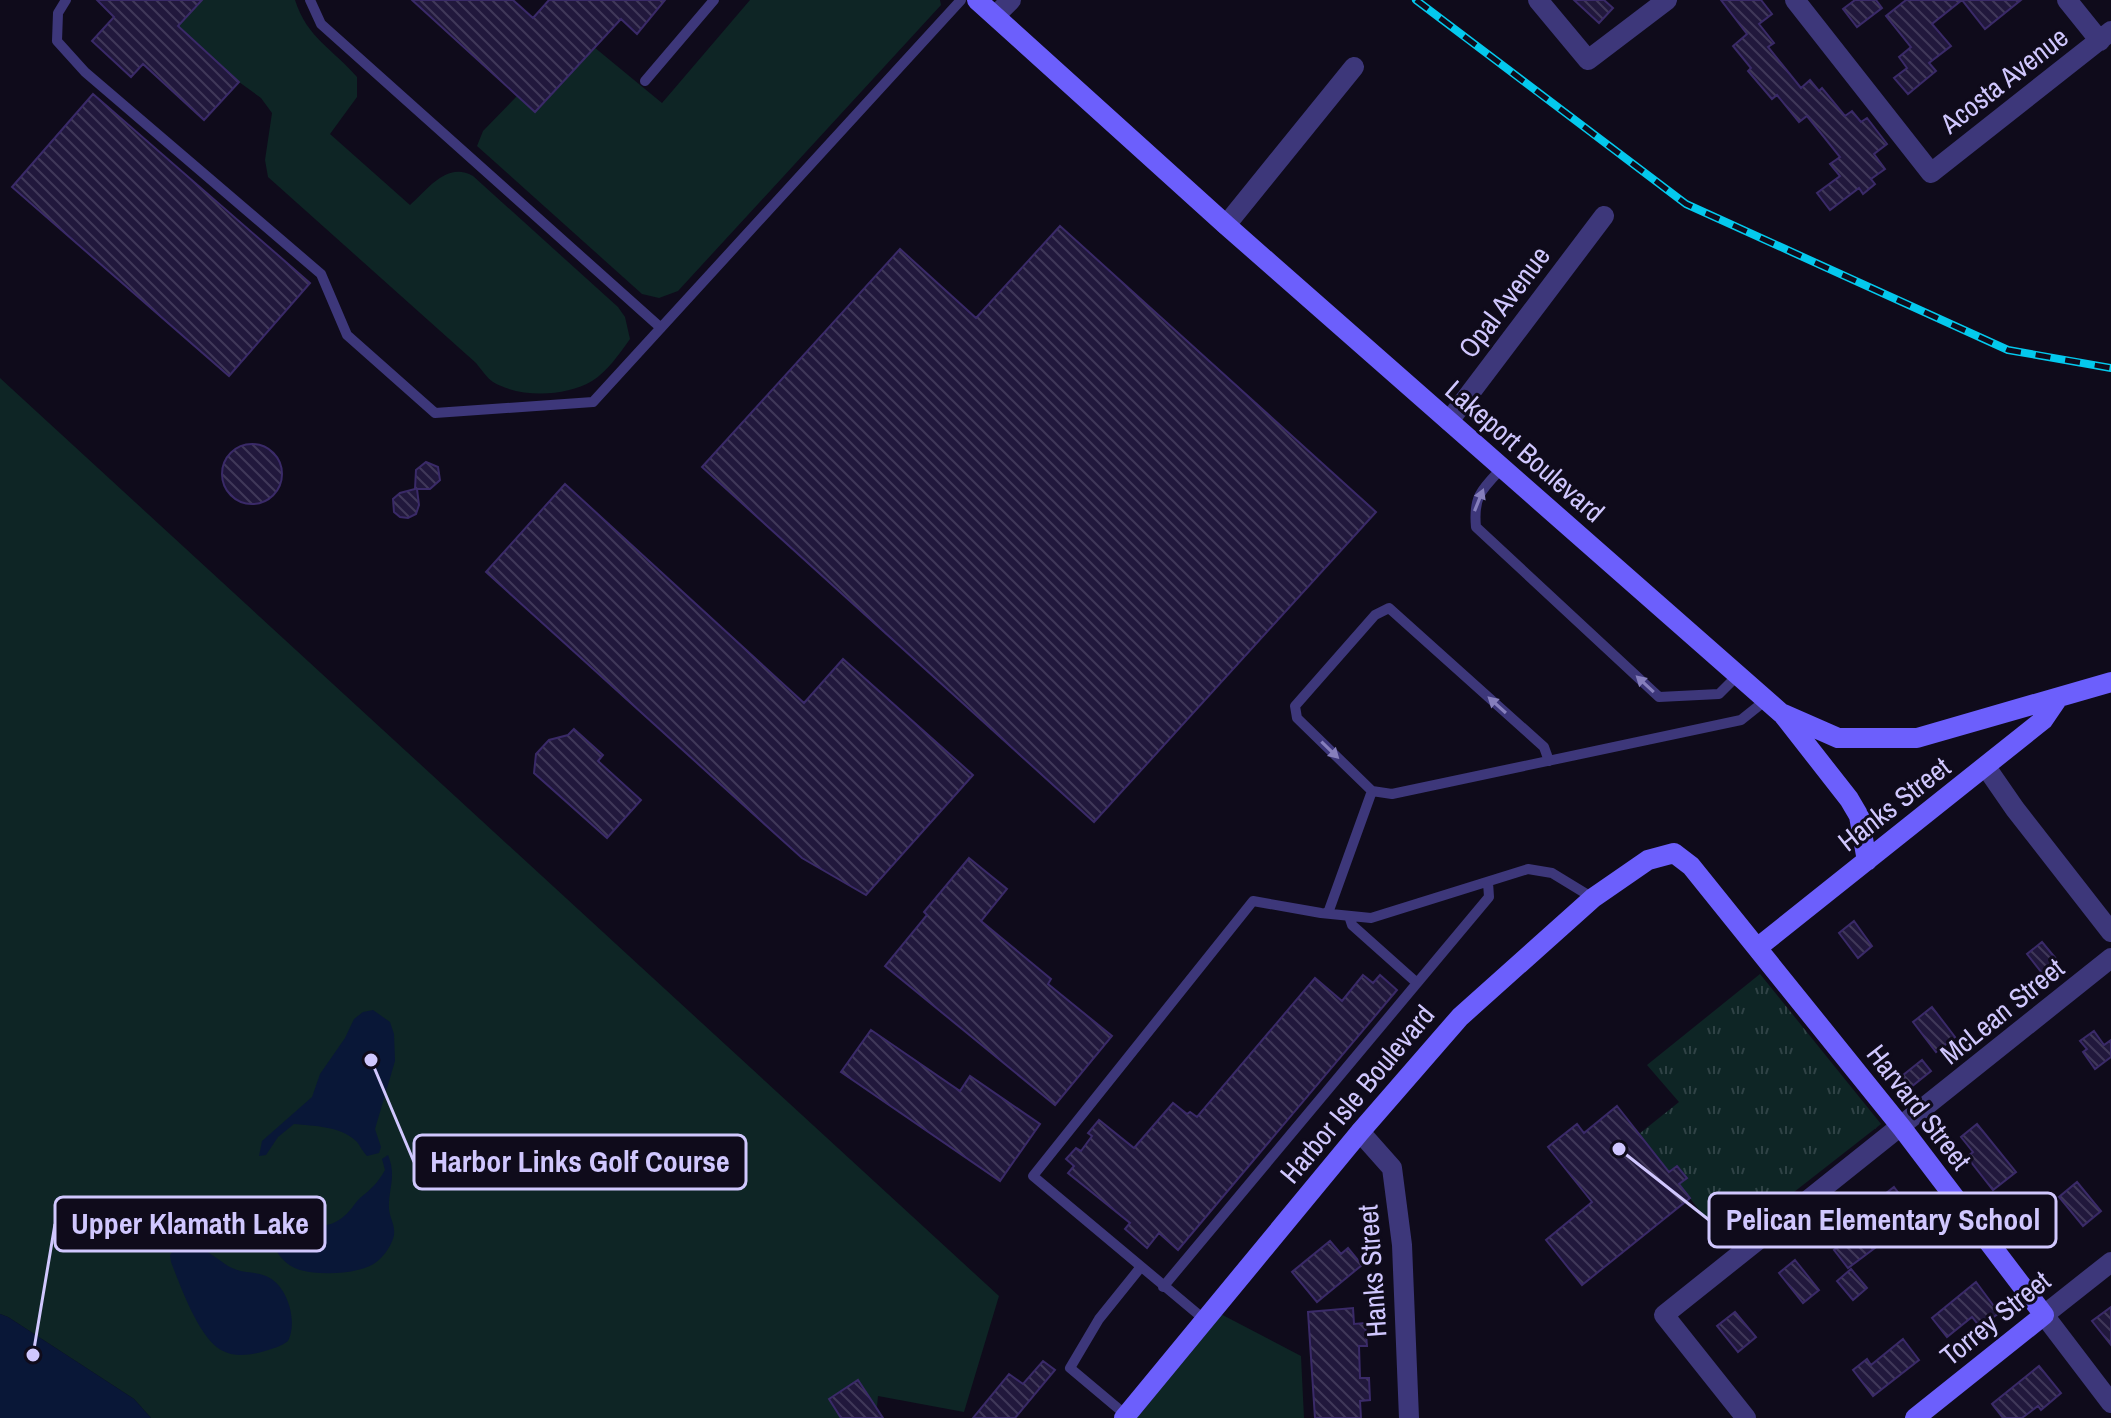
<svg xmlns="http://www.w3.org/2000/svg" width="2111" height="1418" viewBox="0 0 2111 1418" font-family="'Archivo Narrow',sans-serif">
	<defs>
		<pattern id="park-tufts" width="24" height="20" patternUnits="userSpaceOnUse" patternTransform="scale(2)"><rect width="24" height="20" fill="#0e2525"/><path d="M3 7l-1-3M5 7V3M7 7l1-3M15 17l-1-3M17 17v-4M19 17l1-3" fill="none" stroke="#304346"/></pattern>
		<pattern id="building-back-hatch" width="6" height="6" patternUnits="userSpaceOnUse" patternTransform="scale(2)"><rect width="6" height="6" fill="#21183c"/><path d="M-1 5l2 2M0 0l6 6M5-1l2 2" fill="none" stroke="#403859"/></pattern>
	</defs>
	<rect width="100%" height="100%" fill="#0f0b1b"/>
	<path fill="#0e2525" d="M202 0H295C307 38 333 49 357 77V97L330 134 410 205C428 189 447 161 473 176L618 307 625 317 630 339C620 353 607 372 592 381 565 397 520 398 493 382 487 378 481 369 476 363L268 177 265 160 272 113 261 98 239 82 178 26Z
		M750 0H940L941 5 678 291 659 298 642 294 477 146 483 131 517 96 535 112 594 47 662 103Z
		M0 378 999 1296 964 1412 878 1396 876 1418H151L134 1399 8 1317 0 1314Z
		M1213 1310 1301 1356 1304 1418H1124Z"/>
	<path fill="url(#park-tufts)" d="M1760 974 1881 1124 1726 1245 1679 1184 1686 1177 1677 1166 1669 1172 1639 1134 1679 1102 1647 1065Z"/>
	<path fill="#091737" d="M373 1010 390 1022 394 1034 395 1061 375 1129 381 1147 379 1153 367 1156C362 1151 360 1145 356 1141 340 1126 314 1126 294 1124L278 1137 266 1155 259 1156 262 1141 312 1097 320 1074 345 1038 354 1019 363 1012Z
		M388 1155C397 1177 388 1188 389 1209 390 1220 397 1227 393 1239 390 1247 383 1258 375 1263 359 1275 308 1277 291 1266 272 1255 262 1221 263 1201L274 1196C290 1217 317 1238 343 1217 350 1212 354 1204 360 1198 371 1189 378 1183 385 1170L382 1159Z
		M183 1228C193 1234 197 1243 205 1250 211 1255 219 1259 225 1264 241 1275 251 1270 266 1276 288 1285 298 1322 288 1341 280 1347 274 1348 265 1351 251 1355 235 1358 221 1350 199 1338 180 1285 171 1262L170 1255 177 1246 174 1233Z
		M0 1314 8 1317 134 1399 151 1418H0Z"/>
	<path fill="url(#building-back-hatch)" stroke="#3a2a68" stroke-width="2" d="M97 0H202L178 26 239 82 204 120 143 64 131 77 92 41 114 17Z
		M412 0H513L533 18 549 0H665L637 34 621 19 535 112Z
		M1574 0H1604L1613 8 1599 23Z
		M1721 0H1761L1772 14 1759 24 1774 43 1768 47 1801 88 1810 80 1819 91 1822 88 1845 116 1852 111 1861 122 1867 118 1887 144 1874 154 1885 169 1871 179 1875 184 1863 194 1859 188 1830 210 1817 193 1840 176 1830 164 1840 157 1807 116 1799 122 1777 95 1772 99 1748 71 1751 68 1733 46 1747 34Z
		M1855 0H1876L1882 8 1857 27 1843 9Z
		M1906 0H1962L1932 24 1951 46 1929 63 1936 71 1908 94 1894 78 1907 68 1899 57 1911 47 1886 16Z
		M1962 0H2021L1985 29Z
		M93 94 310 283 229 376 12 187Z
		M1060 226 1376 512 1094 822 702 467 900 249 976 318Z
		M222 474a30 30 0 1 1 60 0a30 30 0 1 1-60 0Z
		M426 462 438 467 440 480 430 489H417L419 505 416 514 408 518 400 517 394 512 393 499 400 493 415 489 416 470Z
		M565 484 804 703 843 659 973 775 866 895 802 858 486 572Z
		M574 729 603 755 598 761 641 800 607 838 534 773 536 754 549 740 568 735Z
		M969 858 1007 889 981 921 1051 979 1048 984 1112 1036 1055 1105 885 966 927 915 924 912Z
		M1854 921 1872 946 1858 958 1839 933Z
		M2042 942 2057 960 2042 973 2027 954Z
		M1363 975 1373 983 1380 975 1397 990 1178 1250 1159 1233 1147 1248 1125 1229 1130 1223 1068 1173 1074 1166 1066 1159 1076 1148 1081 1151 1092 1136 1088 1133 1099 1120 1134 1148 1173 1103 1187 1114 1190 1112 1197 1117 1315 978 1342 1001Z
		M1932 1007 1955 1037 1936 1052 1913 1022Z
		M871 1030 960 1091 970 1076 1040 1124 1000 1181 841 1072Z
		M2094 1031 2104 1045 2111 1040V1057L2095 1069 2083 1052 2087 1049 2080 1041Z
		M1922 1060 1931 1071 1911 1087 1902 1076Z
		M1617 1106 1669 1172 1677 1166 1687 1178 1679 1184 1690 1198 1582 1285 1546 1240 1592 1202 1548 1147 1577 1124 1584 1133Z
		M1977 1124 2016 1172 1993 1190 1967 1157 1973 1152 1961 1137Z
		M2077 1182 2101 1211 2083 1226 2059 1197Z
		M1894 1187 1904 1200 1908 1196 1934 1228 1912 1246 1899 1230 1848 1268 1834 1250 1885 1212 1876 1201Z
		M1330 1241 1341 1254 1348 1248 1362 1265 1317 1302 1292 1272Z
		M1795 1260 1819 1290 1803 1303 1779 1273Z
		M1851 1269 1867 1288 1853 1300 1837 1281Z
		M1976 1282 1999 1313 1980 1327 1972 1317 1947 1337 1932 1318Z
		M2111 1307V1345L2092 1321Z
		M1353 1308 1354 1324 1365 1323 1367 1346H1359L1360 1378H1369L1370 1400 1360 1401 1361 1418H1315L1308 1312Z
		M1735 1312 1756 1337 1738 1352 1717 1326Z
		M1903 1339 1919 1360 1873 1396 1853 1370 1867 1359 1871 1365Z
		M1043 1361 1055 1370 1015 1418H973L1009 1374 1023 1384Z
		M2039 1366 2061 1393 2041 1410 2038 1406 2022 1418H2003L1992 1404Z
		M858 1380 883 1418H841L829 1399Z"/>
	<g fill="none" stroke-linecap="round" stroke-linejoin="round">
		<path stroke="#3d377a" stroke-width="10" d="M66 0 58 13 57 41 85 72 321 274 347 335 435 413 593 402 961 0
			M310 0 321 24 661 328
			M645 81 714 0
			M1502 468C1482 489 1473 496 1476 527L1659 697 1719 694 1738 675
			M1549 761 1544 747 1389 608 1375 615 1295 706 1297 718 1372 791 1392 794 1741 720 1766 700
			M1328 913 1372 791
			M1349 916 1352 925 1417 983
			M1163 1287 1489 897 1488 882
			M1205 1320 1033 1176 1253 901 1321 913 1371 918 1528 869 1552 873 1593 898
			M1126 1415 1070 1368 1099 1319 1140 1268"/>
		<path stroke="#3d377a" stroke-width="20" d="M1538 0 1588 60 1667 0
			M1795 0 1931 173 2111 31
			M2067 0 2100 41
			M995 16 1011 0
			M1226 225 1354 67
			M1449 421 1604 216
			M1986 767 2015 809 2111 932
			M1360 1132 1392 1168 1402 1245 1409 1418
			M2111 1262 2044 1315 2111 1403
			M1746 1418 1664 1315 2111 958"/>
		<path stroke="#6c5ffc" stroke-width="20" d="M977 0 1226 225 1781 713 1838 738H1917L2111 682
			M1784 716 1849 799 1859 816 1867 861
			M1757 948 2043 720 2058 698
			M1124 1418 1360 1132 1460 1017 1593 898 1648 860 1674 853 1691 866 1757 948 1902 1128 2044 1315 1915 1418"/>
		<defs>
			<path id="rail" d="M1416 0 1686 204 2008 350 2111 368"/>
		</defs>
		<use href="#rail" stroke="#04c9ed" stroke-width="8"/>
		<use href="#rail" stroke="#0f0b1b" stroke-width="5" stroke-dasharray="15" stroke-linecap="butt"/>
	</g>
	<defs><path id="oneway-solid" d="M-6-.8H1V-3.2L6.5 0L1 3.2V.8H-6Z" transform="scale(2)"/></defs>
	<g fill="#867fbc">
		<use href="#oneway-solid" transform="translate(1479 500) rotate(-68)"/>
		<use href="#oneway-solid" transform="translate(1645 684) rotate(-137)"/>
		<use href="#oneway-solid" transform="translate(1497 705) rotate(-138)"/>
		<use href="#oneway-solid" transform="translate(1330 750) rotate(44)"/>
	</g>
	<g text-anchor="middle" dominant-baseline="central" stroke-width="6" stroke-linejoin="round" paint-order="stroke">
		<g font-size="28" fill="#d0c7fe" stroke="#0f0b1b">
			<text transform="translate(2004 80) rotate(-38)">Acosta Avenue</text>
			<text transform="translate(1504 302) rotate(-53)">Opal Avenue</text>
			<text transform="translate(1525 451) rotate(41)">Lakeport Boulevard</text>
			<text transform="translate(1894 804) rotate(-38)">Hanks Street</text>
			<text transform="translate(2002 1011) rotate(-39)">McLean Street</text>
			<text transform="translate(1357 1094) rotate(-50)">Harbor Isle Boulevard</text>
			<text transform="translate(1919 1107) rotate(52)">Harvard Street</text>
			<text transform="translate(1372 1271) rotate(-94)">Hanks Street</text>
			<text transform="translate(1995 1318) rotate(-39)">Torrey Street</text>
		</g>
	</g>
	<path fill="none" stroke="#d0c7fe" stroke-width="3" d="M371 1060L414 1162M1619 1149L1709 1220M33 1355L55 1224"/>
	<g fill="#d0c7fe" stroke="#0f0b1b" stroke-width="3">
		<circle cx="371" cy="1060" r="8"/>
		<circle cx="1619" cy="1149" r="8"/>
		<circle cx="33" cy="1355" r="8"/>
	</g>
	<g fill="#0f0b1b" stroke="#d0c7fe" stroke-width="3">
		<rect x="414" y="1135" width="332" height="54" rx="8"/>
		<rect x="1709" y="1193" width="347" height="54" rx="8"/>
		<rect x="55" y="1197" width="270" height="54" rx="8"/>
	</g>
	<g font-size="30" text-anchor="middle" font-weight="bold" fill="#d0c7fe">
		<text x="580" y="1172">Harbor Links Golf Course</text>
		<text x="1883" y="1230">Pelican Elementary School</text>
		<text x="190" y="1234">Upper Klamath Lake</text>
	</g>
</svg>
